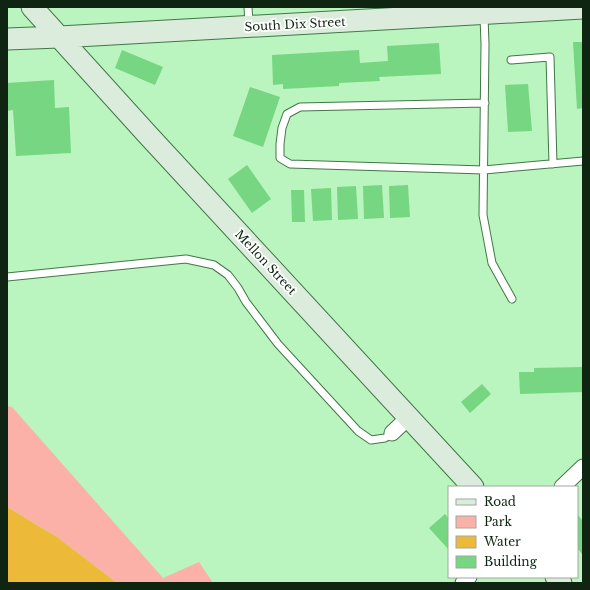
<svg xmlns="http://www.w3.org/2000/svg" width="590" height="590" viewBox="0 0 590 590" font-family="'Libre Baskerville',serif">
	<rect width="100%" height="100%" fill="#baf4be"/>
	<path fill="#fcb1a8" d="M7 406 12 407 163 578 199 562 213 583H117L57 537 7 507Z"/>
	<path fill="#ecba38" d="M7 507 57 537 117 583H7Z"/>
	<path fill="#77d682" d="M573 42H583V108L577 109Z
		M439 43 441 74 379 77 380 81 339 83V86L283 89V84L273 85 272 55 359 50 360 63 388 61 387 46Z
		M122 50 163 67 155 85 115 68Z
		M54 80 55 108 69 107 71 153 16 156 13 110 7 111V83Z
		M528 84 532 131 508 132 505 85Z
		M250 87 280 97 263 147 233 136Z
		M247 165 271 199 252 213 228 179Z
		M382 185 384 218 364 219 363 186Z
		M408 185 410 217 390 218 389 186Z
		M356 186 358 219 338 220 337 187Z
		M331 188 332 220 313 221 311 189Z
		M291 190H304L305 222H292Z
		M583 367V392L520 394 519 372H534V368Z
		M482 384 491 394 470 413 461 402Z
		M445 514 449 519V550L429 528Z
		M577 514 583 521V555L577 548Z"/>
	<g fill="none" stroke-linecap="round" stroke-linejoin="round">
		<defs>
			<path id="lane" d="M248 7 249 24
				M484 16 485 44 483 215 492 263 512 299
				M511 60 550 57 553 164
				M485 103 300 107 287 114 282 128 280 144V158L290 164 484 170 583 161
				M7 277 186 259 214 265 228 275 238 288 246 302 278 344 358 431 371 440 385 438 392 433"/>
			<path id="street" d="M392 433 409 417
				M562 487 583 467
				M463 583 469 577"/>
			<path id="secondary" d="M32 7 147 134 473 487
				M7 39 59 37 583 8
				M556 577 561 583"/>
		</defs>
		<use href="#lane" stroke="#427747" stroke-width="9"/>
		<use href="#street" stroke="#427747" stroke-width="17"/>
		<use href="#secondary" stroke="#427747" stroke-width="23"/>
		<use href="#lane" stroke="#fff" stroke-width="7"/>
		<use href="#street" stroke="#fff" stroke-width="15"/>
		<use href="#secondary" stroke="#dbecdc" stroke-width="21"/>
	</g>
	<g text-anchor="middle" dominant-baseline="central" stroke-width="3.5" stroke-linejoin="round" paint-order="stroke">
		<g font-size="12" fill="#0f2511" stroke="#fff">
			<text transform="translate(295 24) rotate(-3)">South Dix Street</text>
			<text transform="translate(266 262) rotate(47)">Mellon Street</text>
		</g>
	</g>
	<rect width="590" height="590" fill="none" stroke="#0f2511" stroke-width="16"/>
	<rect x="448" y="486" width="130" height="92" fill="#ffffff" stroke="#9fa8a0"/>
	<rect x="456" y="499" width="20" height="6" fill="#dbecdc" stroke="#9fa8a0"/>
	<text x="484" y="506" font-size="12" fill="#0f2511">Road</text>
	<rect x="456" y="516" width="20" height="12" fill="#fcb1a8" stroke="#9fa8a0"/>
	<text x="484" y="526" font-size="12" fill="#0f2511">Park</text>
	<rect x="456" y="536" width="20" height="12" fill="#ecba38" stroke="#9fa8a0"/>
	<text x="484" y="546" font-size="12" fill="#0f2511">Water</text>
	<rect x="456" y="556" width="20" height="12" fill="#77d682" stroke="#9fa8a0"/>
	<text x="484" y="566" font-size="12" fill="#0f2511">Building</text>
</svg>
